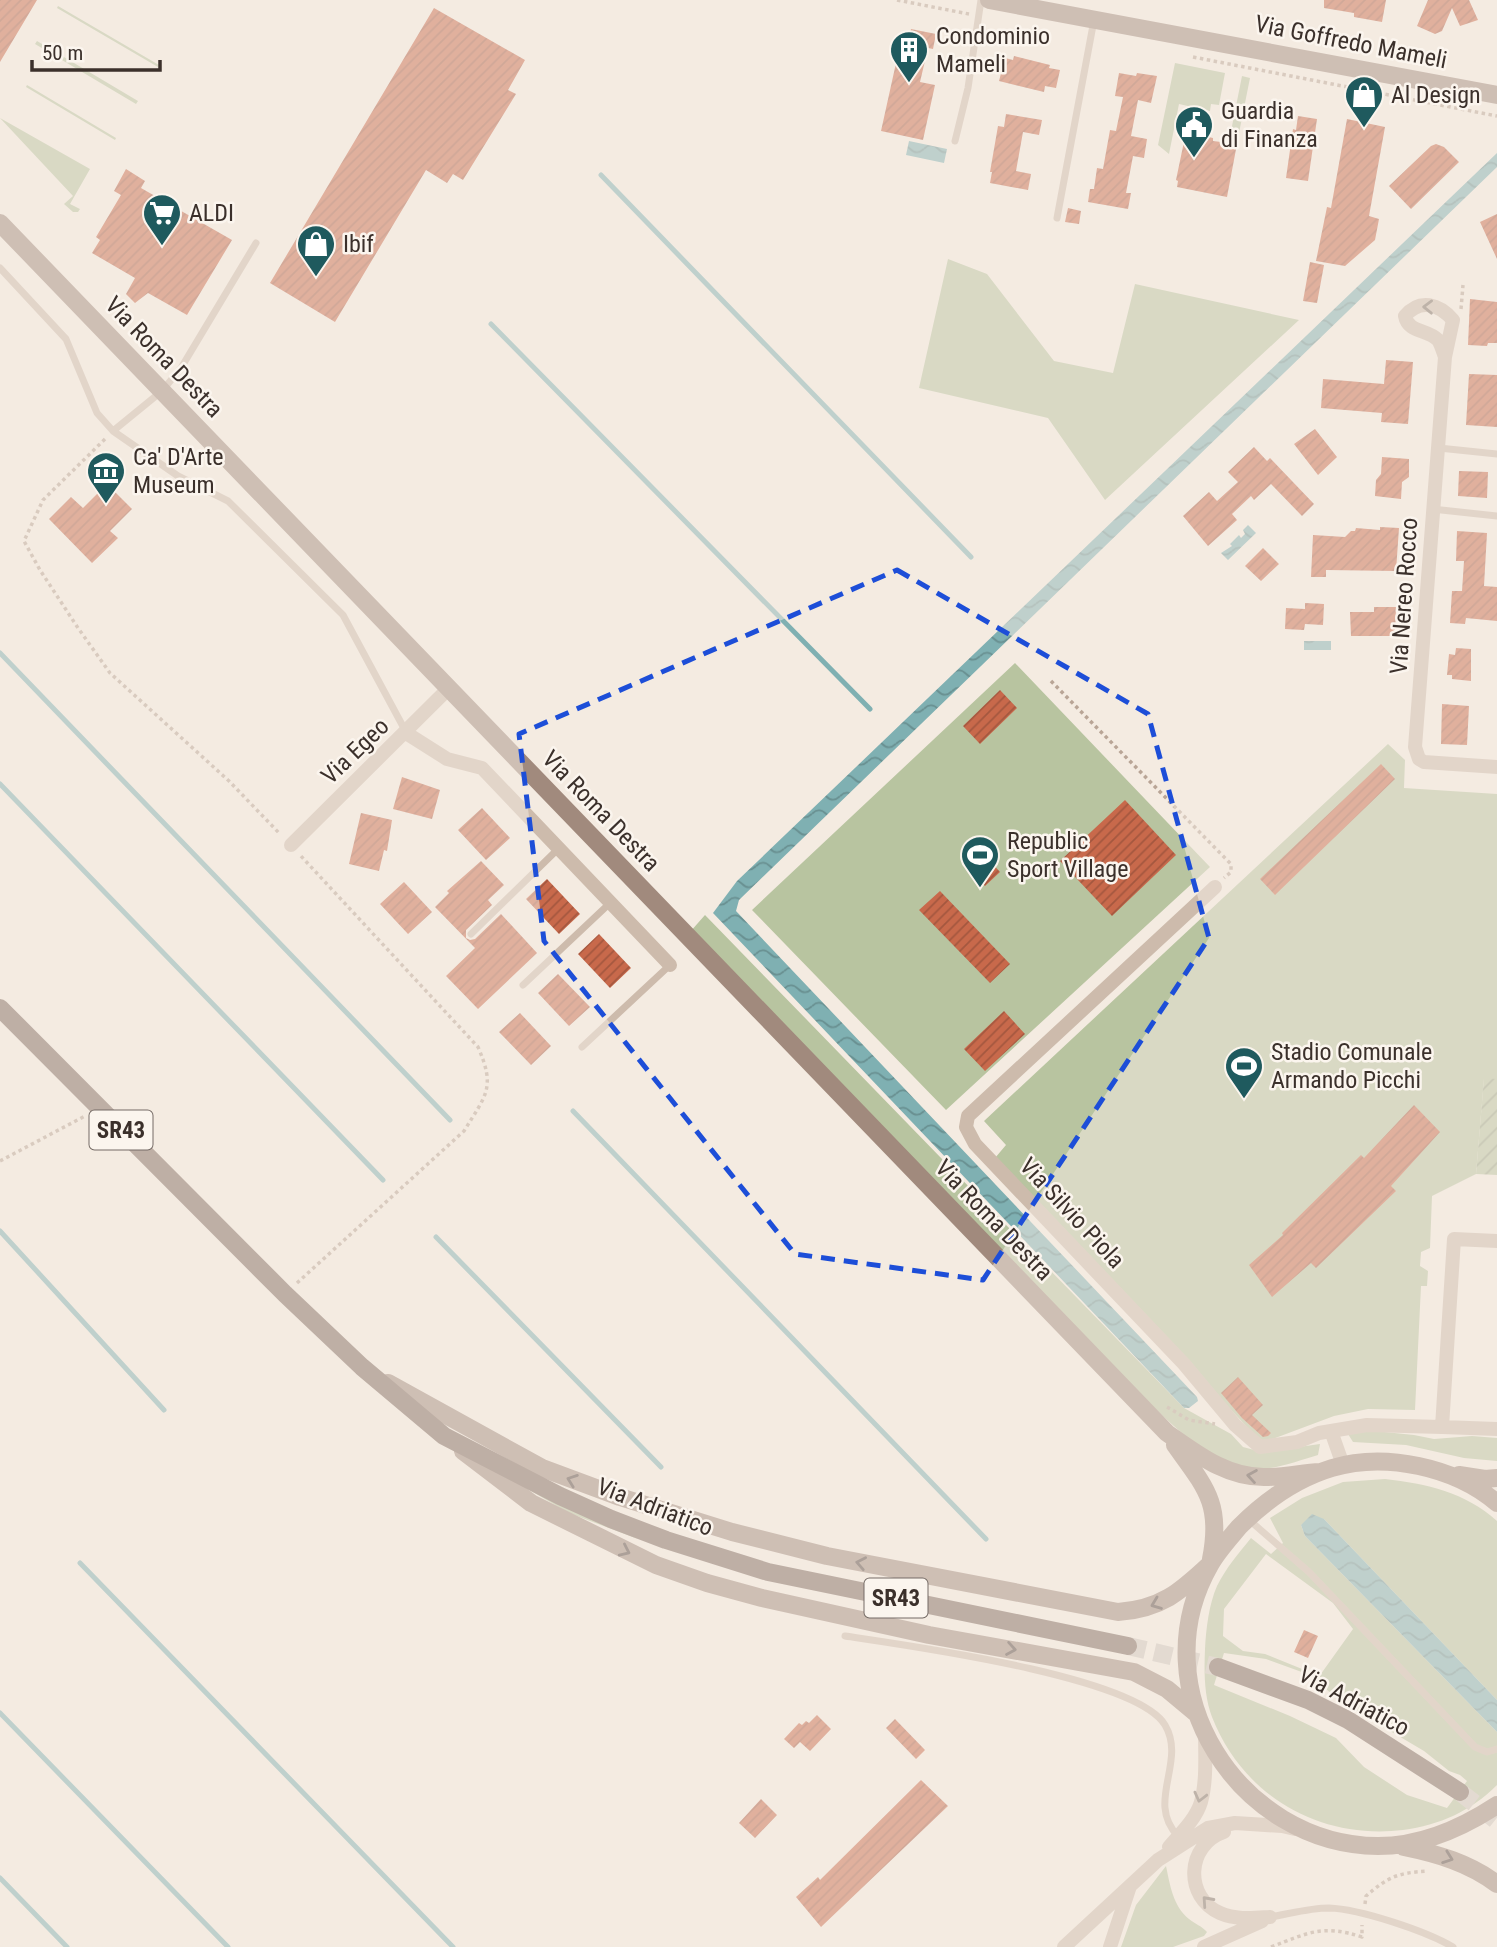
<svg xmlns="http://www.w3.org/2000/svg" width="1497" height="1947" viewBox="0 0 1497 1947" font-family="'Roboto Condensed',sans-serif">
	<defs>
		<pattern id="garden-furrows" width="10" height="10" patternUnits="userSpaceOnUse" patternTransform="scale(1.75)"><rect width="10" height="10" fill="#b8c4a0"/><path d="M-1 1l2-2M0 10L10 0M9 11l2-2" fill="none" stroke="#97a083"/></pattern>
		<pattern id="water-waves" width="16" height="10" patternUnits="userSpaceOnUse" patternTransform="scale(1.75)"><rect width="16" height="10" fill="#7fb0b2"/><path d="M0 5q4-4 8 0t8 0" fill="none" stroke="#699091"/></pattern>
		<pattern id="building-hatch" width="6" height="6" patternUnits="userSpaceOnUse" patternTransform="scale(1.75)"><rect width="6" height="6" fill="#c8694b"/><path d="M-1 1l2-2M0 6l6-6M5 7l2-2" fill="none" stroke="#a4573f"/></pattern>
	</defs>
	<rect width="100%" height="100%" fill="#f4ebe1"/>
	<path fill="#b8c4a0" fill-rule="evenodd" d="M58 6 159 65 158 67 57 8Z
		M37 41 138 101 136 104 35 44Z
		M1175 63 1225 73 1219 105 1211 104 1210 111 1179 104 1169 154 1158 145Z
		M1242 76 1250 78 1238 138 1230 136Z
		M27 85 116 138 115 140 26 87Z
		M0 118 90 169 70 204 80 209 78 212H73L64 204 73 196Z
		M948 259 987 274 1054 361 1113 373 1135 284 1299 320 1105 500 1048 418 919 388Z
		M1015 663 1210 867 946 1110 752 910Z
		M1388 744 1405 760 1404 788 1497 794V1079H1484L1476 1174 1432 1196 1430 1248 1421 1252 1420 1266 1428 1271 1427 1286H1421L1415 1410 1368 1409 1334 1416 1262 1443 995 1158 1006 1145 984 1121Z
		M705 915 1184 1408 1231 1434 1243 1447 1262 1452 1320 1444 1318 1455C1297 1461 1271 1472 1249 1468 1202 1460 1167 1419 1134 1388L690 932Z
		M1365 1430 1414 1435 1434 1439 1472 1436 1497 1438V1461L1464 1458 1406 1445 1353 1442 1348 1434Z
		M500 1473 519 1479 638 1539 569 1513Z
		M1385 1479C1427 1484 1465 1492 1497 1521V1700L1324 1519 1301 1525 1305 1536 1497 1732V1785C1471 1811 1440 1825 1403 1830 1319 1840 1243 1796 1212 1717 1204 1696 1204 1671 1205 1649 1206 1629 1209 1604 1217 1586 1226 1568 1238 1554 1251 1538L1271 1554 1283 1543 1270 1518 1302 1498 1343 1482ZM1266 1554 1333 1603 1353 1629 1318 1678 1312 1673 1265 1654 1243 1651 1223 1636 1224 1609ZM1224 1653 1266 1659 1310 1675 1341 1702 1424 1751 1449 1771 1460 1775 1467 1781 1447 1808 1407 1795 1364 1767 1336 1738 1290 1716 1214 1685Z
		M1166 1866C1170 1885 1173 1906 1189 1919 1195 1924 1202 1926 1207 1932L1204 1936 1173 1947H1121L1136 1905Z"/>
	<path fill="url(#garden-furrows)" d="M1484 1078 1497 1079V1175L1476 1174Z"/>
	<path fill="url(#water-waves)" d="M909 141 947 149 944 163 906 155Z
		M1497 153V167L739 900 736 911 1197 1397 1198 1401 1189 1408H1184L713 913 737 881Z
		M1248 525 1256 533 1228 560 1221 553 1232 546 1230 544 1239 535 1241 538 1245 534 1243 530Z
		M1304 641H1331V650H1304Z
		M1312 1514 1324 1519 1497 1700V1732L1305 1536 1301 1525Z"/>
	<g fill="none" stroke-linecap="round" stroke-linejoin="round">
		<path stroke="#7fb0b2" stroke-width="5" d="M601 175 971 557
			M491 324 870 709
			M0 653 450 1120
			M0 784 383 1180
			M573 1111 986 1539
			M0 1231 164 1410
			M436 1237 661 1467
			M80 1563 453 1947
			M0 1713 228 1947
			M0 1878 67 1947"/>
	</g>
	<path fill="url(#building-hatch)" d="M0 0H37L0 62Z
		M1324 0H1386L1382 22 1354 17V13L1324 8Z
		M1428 0H1469L1478 20 1460 26 1452 8 1442 31 1435 34 1417 26Z
		M434 8 525 60 508 90 516 94 463 180 453 174 447 183 426 170 335 322 270 283Z
		M911 29 936 34 933 49 928 48 920 82 935 85 923 140 881 131 900 45 907 46Z
		M1014 56 1050 65 1049 68 1060 70 1056 88 1045 86 1044 92 999 81 1005 58 1013 60Z
		M1119 73 1136 76 1137 73 1157 76 1151 103 1138 100 1131 136 1147 139 1144 158 1133 156 1126 193H1131L1128 209 1088 202 1090 189H1094L1097 168 1103 169 1110 130 1116 131 1123 97 1115 96Z
		M1006 114 1042 120 1039 135 1023 132 1016 171 1031 174 1028 190 990 183 992 172H990L998 126 1004 127Z
		M1298 116 1317 119 1308 181 1286 178 1293 129 1296 130Z
		M1347 119 1385 127 1369 216 1379 219 1375 240 1345 266 1316 261 1327 207 1331 208Z
		M1186 132 1213 138V141L1237 144 1227 197 1177 187 1178 181 1176 180Z
		M1436 144 1444 147 1459 162 1411 209 1389 186 1431 146Z
		M126 169 145 181 141 188 232 240 187 315 148 293 135 303 126 294 135 278 92 253 100 240 96 237 121 195 114 191Z
		M1068 208 1081 211 1079 224 1065 222Z
		M1497 214V259L1480 222Z
		M1310 262 1324 265 1317 303 1303 301Z
		M1470 299 1497 302V343H1488L1487 346 1468 345Z
		M1386 360 1413 362 1408 424 1381 422 1382 413 1321 408 1323 379 1384 384Z
		M1469 374 1497 375V427L1466 425Z
		M1315 429 1337 457 1318 475 1294 444Z
		M1254 447 1267 461 1270 458 1314 504 1302 516 1271 484 1254 500 1251 496 1232 514 1237 520 1208 546 1183 516 1209 492 1217 501 1238 482 1228 472Z
		M1382 457 1409 459V477L1402 482 1401 499 1375 496 1376 480 1381 474Z
		M1459 471 1488 472 1487 498 1458 496Z
		M107 484 132 509 110 531 118 538 92 563 49 519 71 497 83 508Z
		M1380 527 1399 528 1396 571 1326 570V577H1311L1313 535 1345 537 1351 531H1355L1356 528 1380 530Z
		M1457 531 1487 533 1484 586 1497 587V621L1466 618 1465 624 1450 623 1452 591H1462L1464 561H1456Z
		M1263 548 1279 564 1261 581 1245 566Z
		M1305 603 1324 604 1323 625 1305 624 1304 630 1285 629 1286 608 1305 609Z
		M1374 607H1396L1395 636H1351L1350 612H1374Z
		M1456 648 1471 649V681L1452 679V675H1447L1449 654 1455 655Z
		M1000 690 1017 708 980 744 963 726Z
		M1442 704 1469 706 1467 745 1441 744Z
		M1381 764 1395 779 1275 895 1260 879Z
		M402 777 440 790 432 819 393 809Z
		M1125 800 1176 855 1112 916 1060 861Z
		M482 808 510 838 486 860 458 830Z
		M361 813 392 820 387 851 384 850 379 871 349 864Z
		M989 860 1000 872 985 886 975 876Z
		M481 861 504 885 488 900 492 905 466 930V938L470 940 475 939 501 914 537 953 478 1009 446 976 475 948 435 907 449 893 447 891Z
		M547 879 580 914 559 934 526 899Z
		M404 882 432 912 408 934 380 904Z
		M940 891 1010 964 990 983 919 910Z
		M599 934 631 968 610 988 578 954Z
		M558 974 590 1007 569 1026 538 993Z
		M1004 1011 1025 1034 985 1071 964 1049Z
		M520 1013 551 1046 531 1065 499 1032Z
		M1414 1105 1440 1132 1391 1186 1396 1191 1316 1268 1311 1263 1272 1297 1249 1265 1283 1235 1282 1233 1361 1155 1364 1158Z
		M1238 1377 1263 1405 1252 1415 1271 1433 1268 1436 1263 1437 1242 1418 1221 1393Z
		M1304 1630 1318 1636 1308 1658 1294 1652Z
		M817 1715 831 1729 810 1751 800 1742 794 1748 784 1739 799 1723 802 1725 806 1721 809 1723Z
		M895 1719 925 1750 916 1759 886 1728Z
		M921 1780 948 1806 821 1927 796 1897 818 1877 820 1880Z
		M761 1799 777 1815 755 1838 739 1823Z"/>
	<g fill="none" stroke-linecap="round" stroke-linejoin="round">
		<path stroke="#cfc6bd" stroke-width="18" stroke-dasharray="18 9" stroke-linecap="butt" d="M1128 1646 1218 1667
			M1460 1792 1497 1821"/>
		<path stroke="#b9a596" stroke-width="3.5" stroke-dasharray="3.5 3.5" stroke-linecap="butt" d="M897 0 969 14
			M1193 57 1497 116
			M1461 309 1463 285
			M105 439 43 500 24 541 40 570 78 628 110 673 229 781 280 834
			M1051 681 1231 864V872L1224 878
			M0 1161 85 1116
			M297 1283 464 1131C486 1095 496 1088 478 1047L300 855
			M1167 1407 1189 1420 1215 1424
			M1365 1904 1366 1896C1388 1877 1397 1873 1427 1871
			M1271 1947C1308 1933 1322 1924 1362 1937V1925"/>
		<path stroke="#cdbbac" stroke-width="7" d="M955 141 968 88 981 0
			M1057 218 1094 20
			M0 268 66 339 97 413 113 431 178 476 228 501 343 615 406 732
			M113 431 162 391 181 368 256 243
			M1439 448 1497 454
			M1432 509 1497 516
			M471 934 558 849
			M523 985 610 903
			M582 1047 670 965
			M1248 1519 1309 1572 1475 1747 1487 1752 1497 1749
			M845 1636C904 1645 1136 1676 1165 1725 1187 1762 1145 1802 1178 1836
			M1270 1917C1289 1914 1309 1908 1329 1908 1360 1909 1426 1931 1453 1947"/>
		<path stroke="#cdbbac" stroke-width="14" d="M1445 357C1443 352 1441 344 1438 340 1428 329 1408 333 1405 316 1420 298 1439 304 1453 320L1445 357 1415 747 1419 759 1424 762 1497 767
			M406 733 447 759 482 768 670 965
			M291 845 449 688
			M1215 887 968 1116 966 1127 975 1144 1184 1364 1235 1425 1260 1447 1297 1442 1319 1433 1367 1425 1442 1427
			M1497 1241 1454 1239 1442 1427 1497 1429
			M1331 1431 1343 1465
			M1224 1832C1186 1845 1184 1897 1220 1913 1236 1920 1253 1918 1270 1917
			M1169 1847C1180 1834 1196 1819 1201 1802 1207 1780 1205 1754 1205 1731
			M1064 1947 1158 1860 1208 1828 1235 1823 1282 1826 1295 1829
			M1110 1947 1130 1886
			M1204 1947 1262 1921"/>
		<path stroke="#a18a7d" stroke-width="18" d="M989 0 1497 95
			M0 223 1167 1433C1197 1454 1227 1478 1266 1477 1284 1477 1302 1473 1320 1472
			M388 1383 542 1468 620 1497 732 1532 827 1556 1118 1612C1161 1609 1180 1592 1210 1564
			M1175 1445C1206 1488 1222 1504 1211 1559
			M463 1451 531 1503 656 1565 707 1583 762 1598 929 1635 1134 1672 1167 1689 1197 1714
			M1459 1475 1485 1479 1497 1478
			M1497 1503C1455 1467 1385 1452 1332 1468 1295 1479 1266 1500 1239 1527 1229 1539 1217 1552 1210 1565 1139 1689 1239 1845 1378 1846 1421 1846 1462 1828 1497 1805
			M1404 1847C1438 1854 1469 1863 1497 1884"/>
		<path stroke="#7d675c" stroke-width="18" d="M0 1008 285 1294 362 1367 444 1436 560 1496 611 1519 666 1540 768 1572 1128 1646
			M1218 1667 1308 1700 1348 1720 1460 1792"/>
	</g>
	<defs><path id="oneway-chevron" d="M-2-3.5L2.5 0L-2 3.5" fill="none" stroke-width="1.6" stroke-linecap="round" stroke-linejoin="round" transform="scale(1.75)"/></defs>
	<g stroke="#7d6f65">
		<use href="#oneway-chevron" transform="translate(1428 307) rotate(-179)"/>
		<use href="#oneway-chevron" transform="translate(1200 1797) rotate(104)"/>
		<use href="#oneway-chevron" transform="translate(1207 1901) rotate(-132)"/>
	</g>
	<g stroke="#544640">
		<use href="#oneway-chevron" transform="translate(1252 1476) rotate(-171)"/>
		<use href="#oneway-chevron" transform="translate(572 1480) rotate(-160)"/>
		<use href="#oneway-chevron" transform="translate(625 1551) rotate(25)"/>
		<use href="#oneway-chevron" transform="translate(861 1563) rotate(-169)"/>
		<use href="#oneway-chevron" transform="translate(1156 1604) rotate(159)"/>
		<use href="#oneway-chevron" transform="translate(1011 1649) rotate(10)"/>
		<use href="#oneway-chevron" transform="translate(1448 1858) rotate(20)"/>
	</g>
	<path d="M0 0H1497V1947H0ZM897 570 1148 714 1209 938 983 1280 795 1254 544 941 519 734Z" fill="#f4ebe1" fill-opacity=".55" fill-rule="evenodd"/>
	<path fill="none" stroke="#1d4ed8" stroke-width="5" stroke-dasharray="14 9" stroke-linejoin="round" d="M897 570 1148 714 1209 938 983 1280 795 1254 544 941 519 734Z"/>
	<defs>
		<symbol id="building-pin" viewBox="-11 -11 22 30"><path d="M0 17L-7.5 6A9.5 9.5 0 1 1 7.5 6Z" fill="#1f5a5e" stroke="#fbf5ee"/><path d="M-4-6H4V6H1V3H-1V6H-4ZM-2.5-4.3h1.7v1.8h-1.7ZM.8-4.3h1.7v1.8H.8ZM-2.5-1h1.7V.8h-1.7ZM.8-1h1.7V.8H.8Z" fill="#fff"/></symbol>
		<symbol id="shop-pin" viewBox="-11 -11 22 30"><path d="M0 17L-7.5 6A9.5 9.5 0 1 1 7.5 6Z" fill="#1f5a5e" stroke="#fbf5ee"/><path d="M-5-2.5h2.3a2.7 3.5 0 0 1 5.4 0H5L5.5 6h-11ZM-1.5-2.5h3a1.5 2.3 0 0 0-3 0Z" fill="#fff"/></symbol>
		<symbol id="civic-pin" viewBox="-11 -11 22 30"><path d="M0 17L-7.5 6A9.5 9.5 0 1 1 7.5 6Z" fill="#1f5a5e" stroke="#fbf5ee"/><path d="M-.6-6.5H3V-4.5H.6V-3L4-1V1h2V6H-6V1h2V-1L-.6-3ZM-1.2 2.5V6h2.4V2.5Z" fill="#fff"/></symbol>
		<symbol id="supermarket-pin" viewBox="-11 -11 22 30"><path d="M0 17L-7.5 6A9.5 9.5 0 1 1 7.5 6Z" fill="#1f5a5e" stroke="#fbf5ee"/><path d="M-6-5.5h2.5l.6 2H6L4.5 2H-2.5L-4.4-4H-6ZM-1.5 3.2a1.3 1.3 0 1 0 .1 0ZM3 3.2a1.3 1.3 0 1 0 .1 0Z" fill="#fff"/></symbol>
		<symbol id="museum-pin" viewBox="-11 -11 22 30"><path d="M0 17L-7.5 6A9.5 9.5 0 1 1 7.5 6Z" fill="#1f5a5e" stroke="#fbf5ee"/><path d="M0-6L6-3V-2H-6V-3ZM-5-1h2V3h-2ZM-1-1h2V3h-2ZM3-1h2V3H3ZM-6 4H6V6H-6Z" fill="#fff"/></symbol>
		<symbol id="stadium-pin" viewBox="-11 -11 22 30"><path d="M0 17L-7.5 6A9.5 9.5 0 1 1 7.5 6Z" fill="#1f5a5e" stroke="#fbf5ee"/><path d="M0-5a6.5 5 0 1 0 0 10a6.5 5 0 1 0 0-10ZM-3.5-1.8h7v3.6h-7Z" fill="#fff"/></symbol>
	</defs>
	<g fill-rule="evenodd">
		<use href="#building-pin" x="887" y="28" width="44" height="60"/>
		<use href="#shop-pin" x="1342" y="73" width="44" height="60"/>
		<use href="#civic-pin" x="1172" y="103" width="44" height="60"/>
		<use href="#supermarket-pin" x="140" y="191" width="44" height="60"/>
		<use href="#shop-pin" x="294" y="222" width="44" height="60"/>
		<use href="#museum-pin" x="84" y="449" width="44" height="60"/>
		<use href="#stadium-pin" x="958" y="833" width="44" height="60"/>
		<use href="#stadium-pin" x="1222" y="1044" width="44" height="60"/>
	</g>
	<g text-anchor="middle" dominant-baseline="central" stroke-width="5" stroke-linejoin="round" paint-order="stroke">
		<g fill="#fbf5ee" stroke="#756b66" stroke-width="2">
			<rect x="89.5" y="1110.5" width="63" height="39" rx="5"/>
			<rect x="864.5" y="1578.5" width="63" height="39" rx="5"/>
		</g>
		<g font-size="23" font-weight="bold" fill="#3b302b">
			<text x="121" y="1130">SR43</text>
			<text x="896" y="1598">SR43</text>
		</g>
		<g font-size="24" fill="#3b302b" stroke="#fbf5ee" text-anchor="start">
			<text x="936" y="36">Condominio<tspan x="936" dy="28">Mameli</tspan></text>
			<text x="1391" y="95">Al Design</text>
			<text x="1221" y="111">Guardia<tspan x="1221" dy="28">di Finanza</tspan></text>
			<text x="189" y="213">ALDI</text>
			<text x="343" y="244">Ibif</text>
			<text x="133" y="457">Ca' D'Arte<tspan x="133" dy="28">Museum</tspan></text>
			<text x="1007" y="841">Republic<tspan x="1007" dy="28">Sport Village</tspan></text>
			<text x="1271" y="1052">Stadio Comunale<tspan x="1271" dy="28">Armando Picchi</tspan></text>
		</g>
		<g font-size="24" fill="#3b302b" stroke="#fbf5ee">
			<text transform="translate(1351 42) rotate(11)">Via Goffredo Mameli</text>
			<text transform="translate(164 357) rotate(46)">Via Roma Destra</text>
			<text transform="translate(1404 596) rotate(-86)">Via Nereo Rocco</text>
			<text transform="translate(355 751) rotate(-44)">Via Egeo</text>
			<text transform="translate(601 811) rotate(46)">Via Roma Destra</text>
			<text transform="translate(1072 1213) rotate(47)">Via Silvio Piola</text>
			<text transform="translate(994 1220) rotate(46)">Via Roma Destra</text>
			<text transform="translate(655 1507) rotate(21)">Via Adriatico</text>
			<text transform="translate(1354 1701) rotate(28)">Via Adriatico</text>
		</g>
	</g>
	<path d="M32 60v10h128v-10" fill="none" stroke="#3b302b" stroke-width="3.5"/>
	<text x="42" y="60" font-size="21" fill="#3b302b" stroke="#fbf5ee" stroke-width="5" paint-order="stroke">50 m</text>
</svg>
